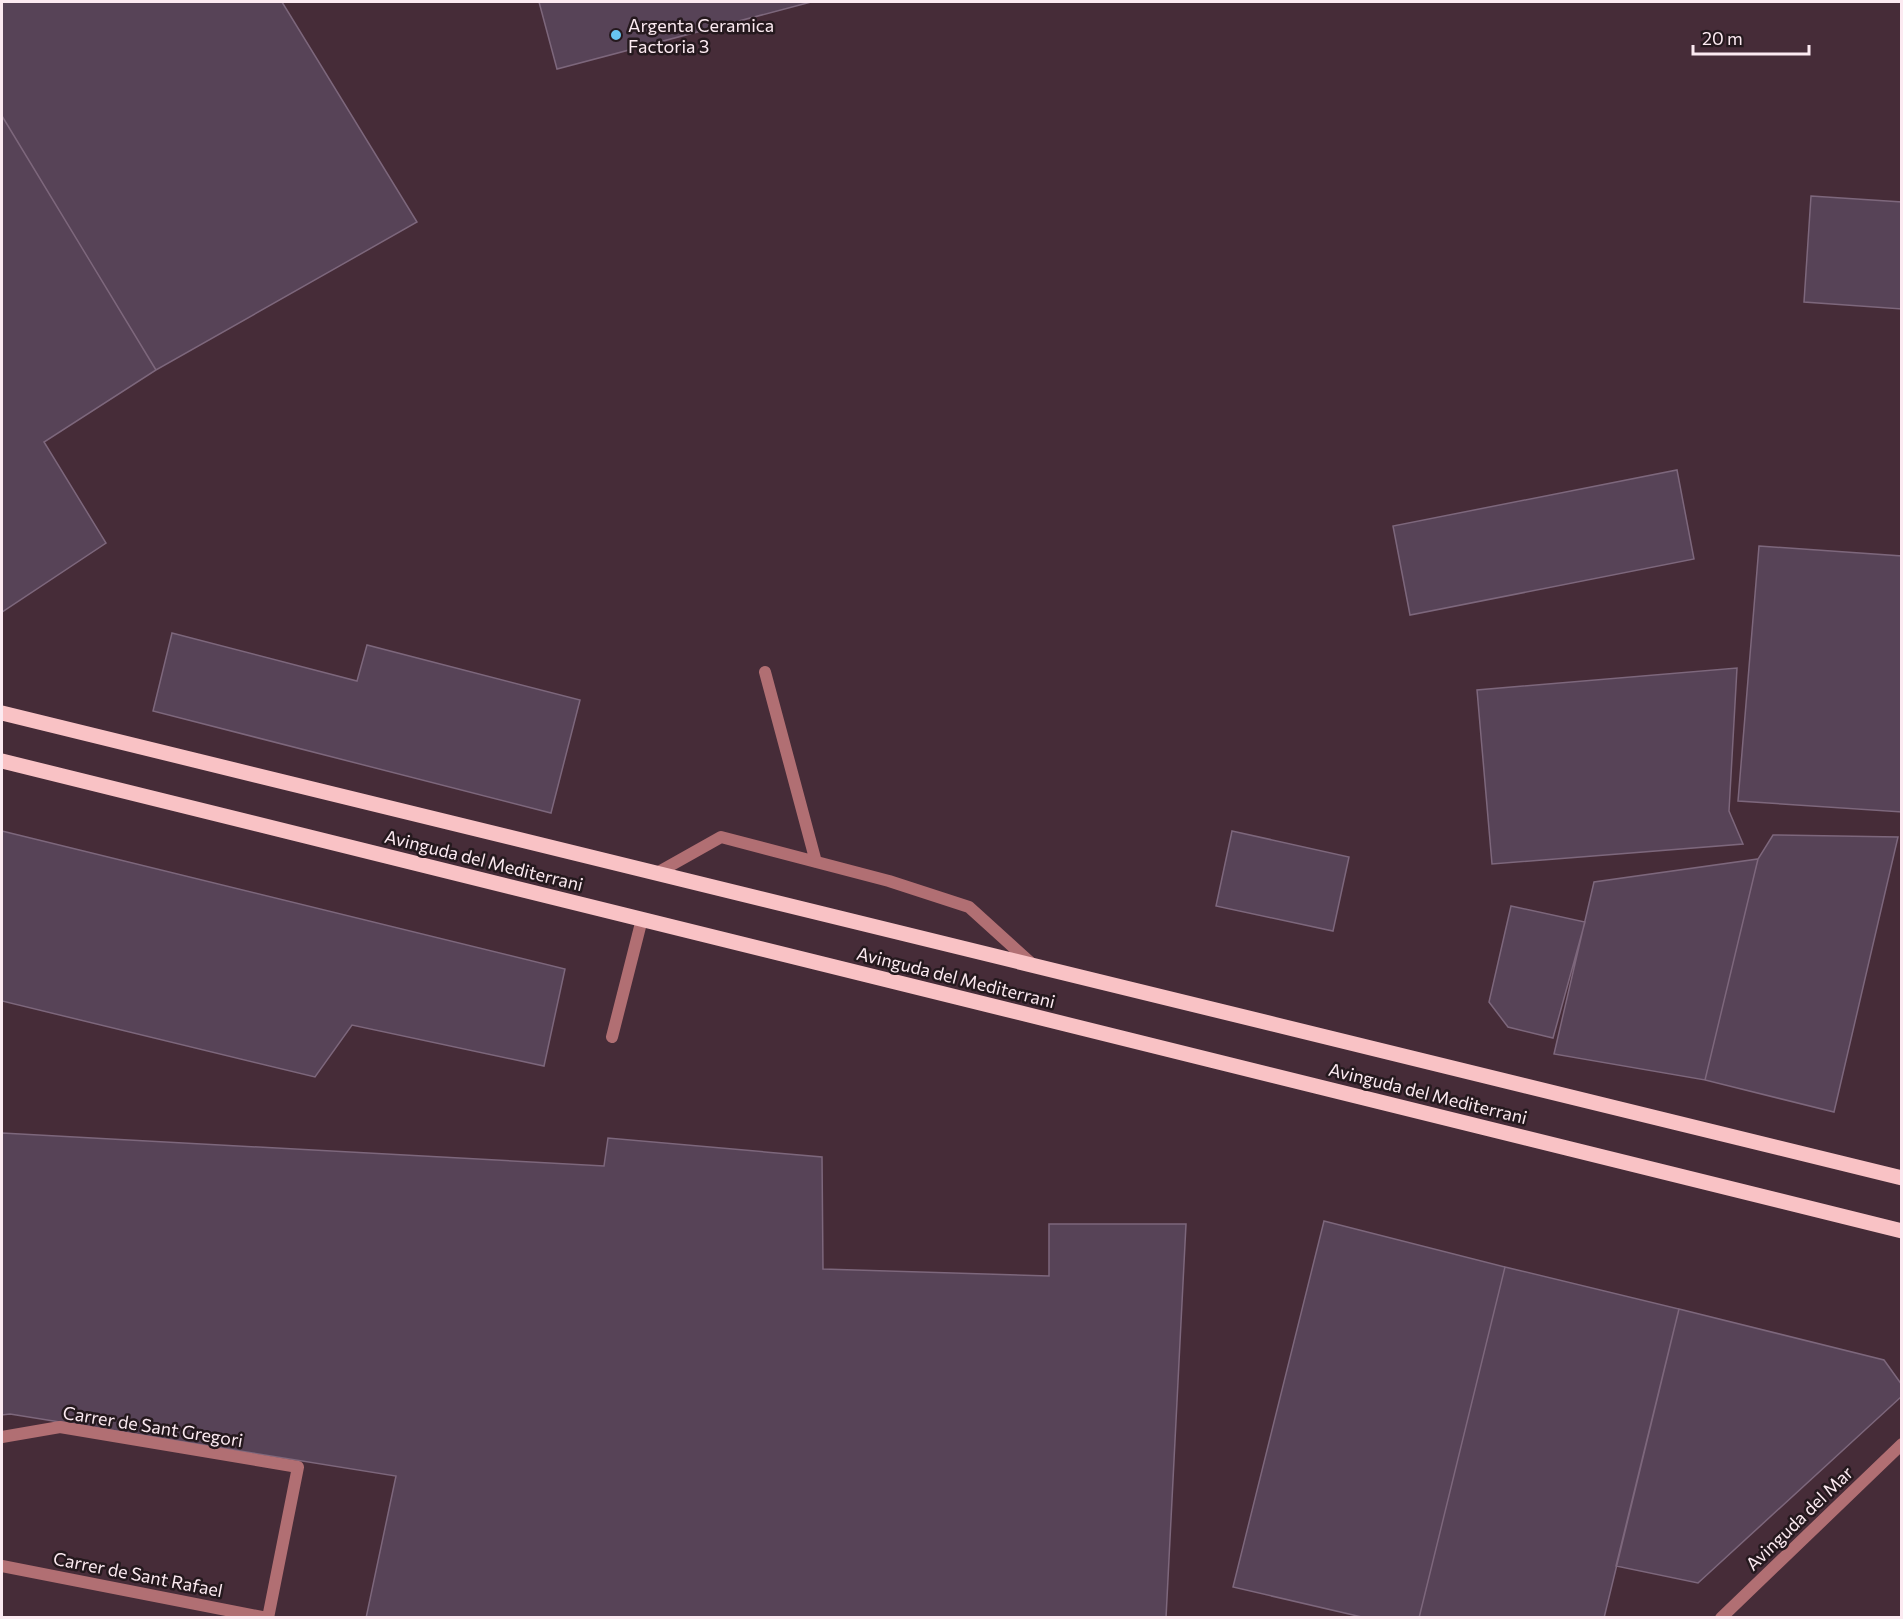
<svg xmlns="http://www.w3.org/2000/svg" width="1903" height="1619" viewBox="0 0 1903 1619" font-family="Commissioner,sans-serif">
	<rect width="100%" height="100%" fill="#462c38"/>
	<path fill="#574357" stroke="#7d677c" stroke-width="1.5" d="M2 2H282L417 222 156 370 2 116Z
		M539 2H811L557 69Z
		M2 116 156 370 44 442 106 543 2 612Z
		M1811 196 1902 202V309L1804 302Z
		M1677 470 1694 559 1410 615 1393 526Z
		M1759 546 1902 556V812L1738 801Z
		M172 633 357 681 367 645 580 700 551 813 153 711Z
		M1737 668 1729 811 1743 844 1492 864 1477 690Z
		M2 831 565 969 544 1066 352 1025 315 1077 2 1001Z
		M1232 831 1349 857 1333 931 1216 906Z
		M1773 835 1898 837 1834 1112 1705 1080 1758 859Z
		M1758 859 1705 1080 1554 1054 1594 882Z
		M1511 906 1585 922 1553 1038 1508 1027 1489 1002Z
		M2 1133 604 1166 608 1138 822 1157 823 1269 1049 1276V1224H1186L1166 1618H366L396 1476 10 1414 2 1415Z
		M1324 1221 1505 1267 1419 1618H1366L1233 1587Z
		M1505 1267 1679 1309 1604 1618H1419Z
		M1679 1309 1884 1360 1902 1385V1396L1698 1583 1616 1566Z"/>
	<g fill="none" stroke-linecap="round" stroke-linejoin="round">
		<path stroke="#b16f73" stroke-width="12" d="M765 672 816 862
			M657 873 721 837 889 881 969 907 1033 965
			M612 1037 642 919"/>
		<path stroke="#b16f73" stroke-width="12" d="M2 1437 60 1427 298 1467 268 1618
			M2 1566 267 1618
			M1721 1618 1902 1444"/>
		<path stroke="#f9c2c5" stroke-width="15" d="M2 713 1902 1178
			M2 761 1902 1231"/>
	</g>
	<circle fill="#67c4f0" stroke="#25191e" stroke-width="2" cx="616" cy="35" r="6"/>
	<g text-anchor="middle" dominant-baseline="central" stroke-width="5" stroke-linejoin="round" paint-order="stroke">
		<g font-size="18" fill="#fceaf1" stroke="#25191e" text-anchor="start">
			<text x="628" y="25">Argenta Ceramica<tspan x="628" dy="21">Factoria 3</tspan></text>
		</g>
		<g font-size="18" fill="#fceaf1" stroke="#25191e">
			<text transform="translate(484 860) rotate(14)">Avinguda del Mediterrani</text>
			<text transform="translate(956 977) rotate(14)">Avinguda del Mediterrani</text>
			<text transform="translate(1428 1093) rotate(14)">Avinguda del Mediterrani</text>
			<text transform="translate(153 1426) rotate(9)">Carrer de Sant Gregori</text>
			<text transform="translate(1799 1518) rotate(-44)">Avinguda del Mar</text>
			<text transform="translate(138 1574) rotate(11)">Carrer de Sant Rafael</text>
		</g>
	</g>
	<rect width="1903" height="1619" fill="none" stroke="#fceaf1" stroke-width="6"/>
	<path d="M1693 45v9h116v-9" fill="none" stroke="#fceaf1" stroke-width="3"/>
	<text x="1702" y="45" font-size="18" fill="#fceaf1" stroke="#25191e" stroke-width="4.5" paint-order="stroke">20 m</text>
</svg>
